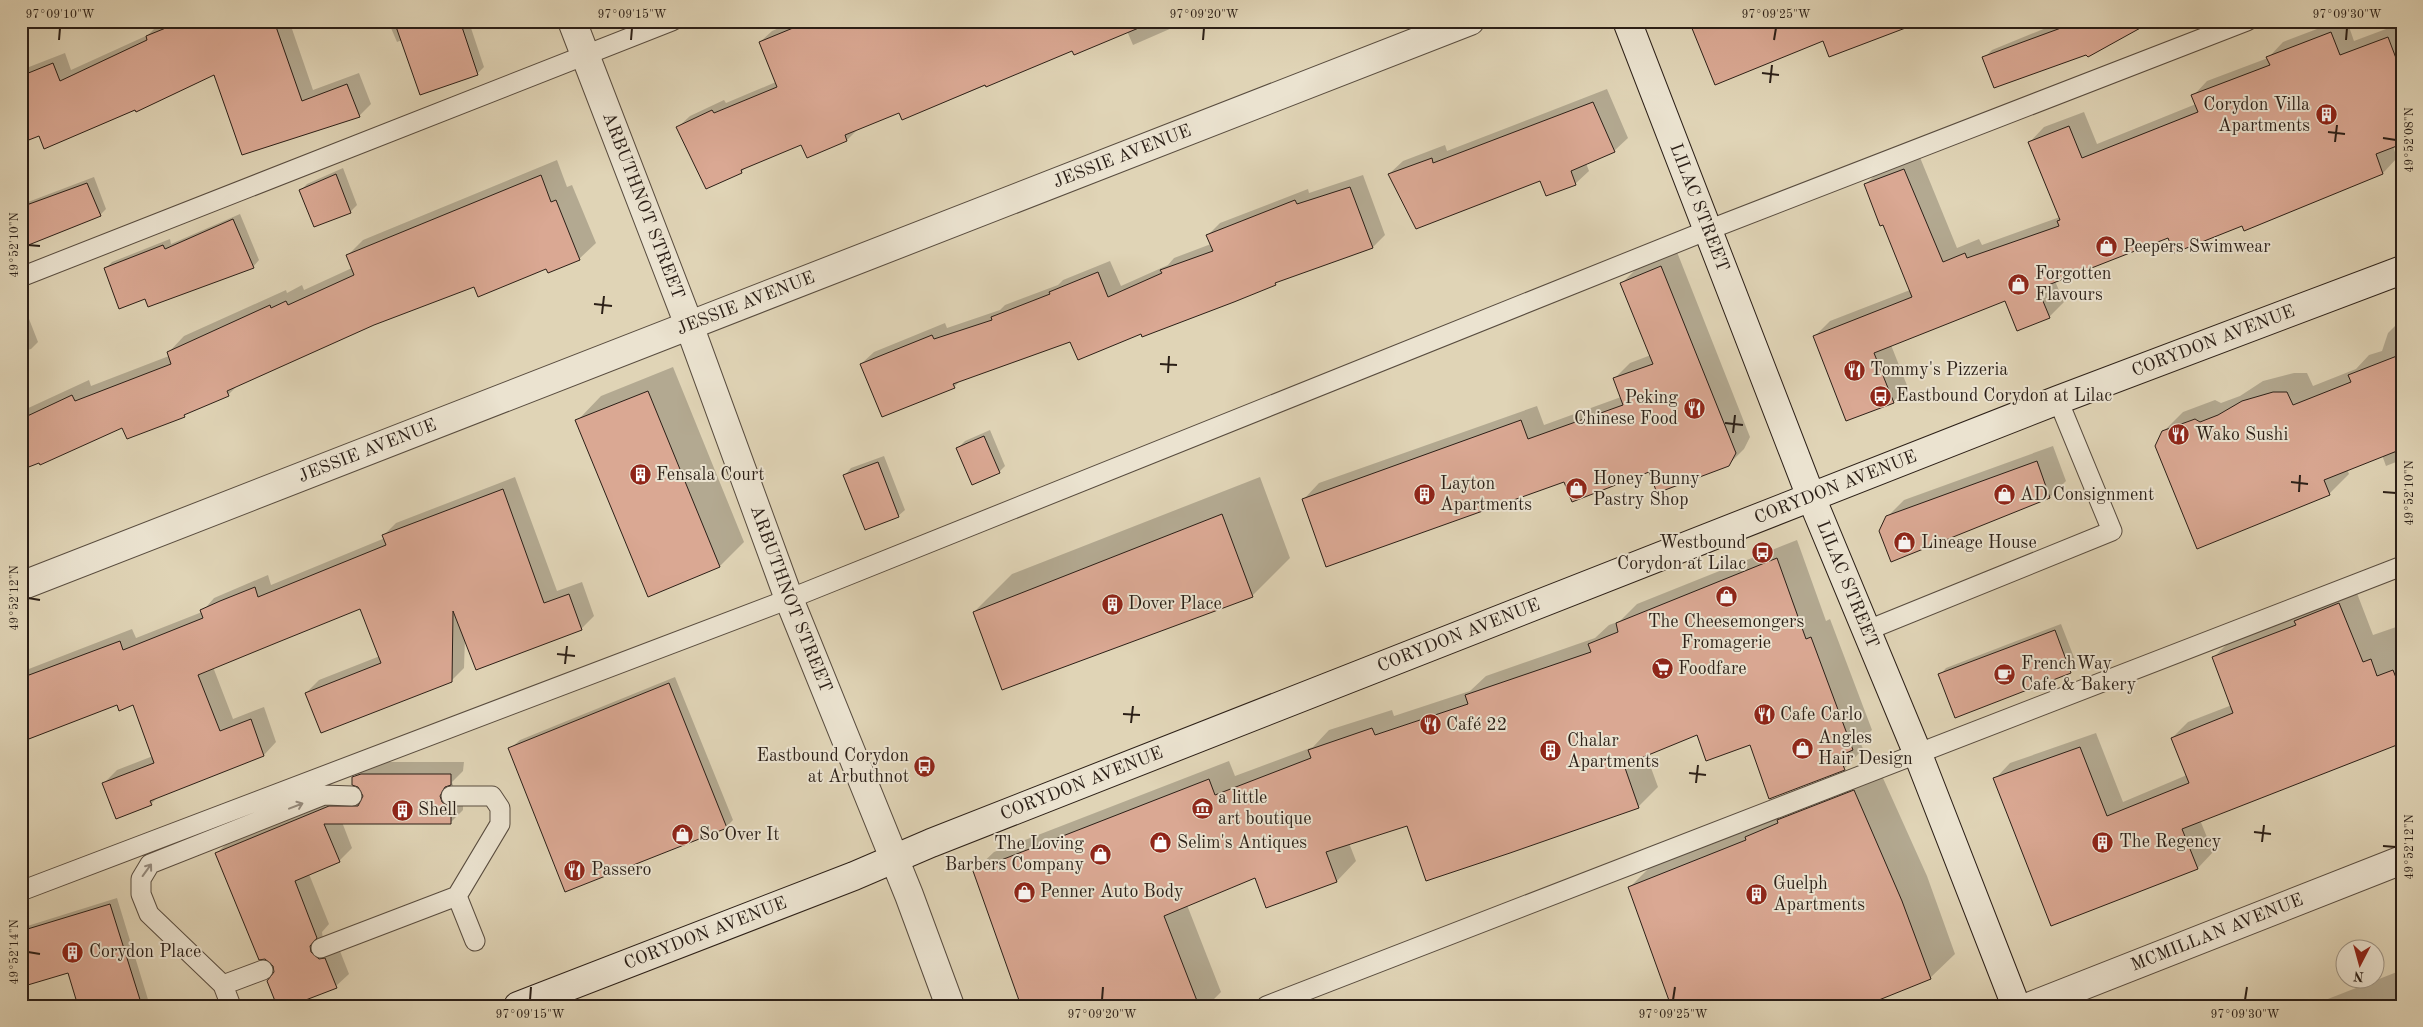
<svg xmlns="http://www.w3.org/2000/svg" width="2423" height="1027" viewBox="0 0 2423 1027" font-family="'Old Standard TT',serif">
	<rect width="100%" height="100%" fill="#e0d4b6"/>
	<filter id="stains"><feTurbulence type="fractalNoise" baseFrequency=".004" numOctaves="4"/><feColorMatrix values="0 0 0 0 .2 0 0 0 0 .09 0 0 0 0 .02 0 0 0 .5 -.17"/></filter>
	<radialGradient id="worn" r=".72"><stop offset=".6" stop-color="#630" stop-opacity="0"/><stop offset="1" stop-color="#630" stop-opacity=".3"/></radialGradient>
	<path fill="#0003" d="M167 21H312L292 29 313 90 359 73 371 104 359 116 242 154 215 73 136 108 40 134 21 142V74L29 67 65 53 71 70 148 35 159 24Z
		M388 21H466L468 28H471L484 67 477 74 402 40 397 42Z
		M795 21H1179L1172 28 1133 45 1127 31 1073 50 903 119 900 111 859 128 847 140 807 156 802 143 746 167 741 172 678 127 690 116 724 100 726 103 776 82 760 42 772 31Z
		M2063 21H2150L2087 53 1984 58 1992 50Z
		M2151 21H2167L2153 26Z
		M2338 21H2347L2354 41 2402 23V142L2393 146 2397 158 2383 173 2245 230 2243 224 2169 236 2055 281 2064 302 2049 317 2006 299 1891 345 1908 388 1893 402 1815 336 1830 321 1910 290 1884 223 1865 185 1880 170 1919 155 1957 248 1979 239 1982 245 2060 217 2030 142 2044 127 2084 112 2097 144 2196 104 2193 96 2207 81 2268 58 2283 42Z
		M1607 89 1628 138 1614 151 1586 163 1589 171 1575 184 1541 179 1389 174 1403 161 1445 145 1447 151Z
		M557 160 567 187 572 185 596 243 579 259 475 285 374 324 240 383 228 395 188 412 184 416 123 426 21 469V404L24 410 89 380 91 386 169 356 168 353 184 336 286 290 287 293 302 285 304 290 352 268 347 256 363 240Z
		M343 168 357 205 350 212 300 191 307 184Z
		M1363 175 1385 235 1373 247 1279 280 1275 284 1141 332 1071 341 961 380 954 387 861 364 874 352 945 323 947 328 1000 310 1005 305 1058 285 1063 280 1110 261 1121 286 1168 265 1174 258 1211 244 1208 235 1220 223 1308 189 1309 193Z
		M94 177 106 209 100 215 21 208 28 202Z
		M240 214 259 260 253 267 145 298 105 269 112 262 170 239 171 244Z
		M1677 252 1750 437 1744 449 1728 465 1565 480 1304 499 1319 483 1537 406 1544 425 1621 397 1614 379 1630 363 1651 355 1622 283 1637 268Z
		M22 301 38 342 31 349 21 352Z
		M2402 319V462L2401 460 2386 466 2382 455 2347 469 2349 474 2329 494 2163 432 2183 412 2215 400 2221 403 2240 396 2263 381 2294 373H2307L2313 386 2356 369 2369 355 2382 351 2388 333Z
		M673 367 744 542 720 566 577 421 601 396Z
		M990 430 1005 466 999 472 958 448 965 441Z
		M2053 446 2066 481 2050 497 1887 517 1904 500Z
		M884 456 905 510 898 516 845 475 851 468Z
		M515 477 557 591 582 582 594 616 581 629 465 637 464 668 451 681 306 693 319 680 380 656 361 607 213 667 233 719 264 707 276 742 264 755 159 796 151 804 104 783 117 770 153 756 134 703 118 704 21 742V672L132 629 136 638 202 612 214 598 268 575 271 585 385 538 384 535 396 523Z
		M1260 477 1290 558 1252 596 974 612 1012 574Z
		M1797 540 1826 621 1830 619 1872 730 1860 741 1863 749 1844 769 1751 743 1697 733 1646 754 1658 787 1638 807 1408 824 1349 843 1356 861 1337 881 1267 907 1256 876 1187 905 1221 992 1207 1006H1022L974 871 994 852 1229 761 1235 776 1313 747 1329 730 1392 710 1394 716 1470 691 1486 676 1595 638 1609 625 1620 621 1637 604Z
		M2355 588 2373 635 2402 625V742L2200 820 2213 852 2198 868 2051 924 1995 779 2010 763 2096 733 2123 802 2187 775 2172 738 2188 722 2232 705 2213 658 2229 642Z
		M2061 624 2077 665 2070 672 1940 675 1946 668Z
		M675 677 733 820 726 827 513 746 520 740Z
		M374 762H464L463 771 452 782 454 789 463 794V810L450 823 342 822 352 848 339 861 309 874 329 924 322 932 323 939 338 946 349 974 336 986 275 973 274 965 217 853 230 840 343 794H363L353 778 366 765Z
		M1878 767 1927 876 1955 954 1930 978 1630 887 1654 863Z
		M117 898 150 1006H80L69 971 21 986V928Z
		M2402 970V1006H2310Z
		M1337 1002 1338 1006H1327Z"/>
	<path fill="#daa893" stroke="#2b1f17" d="M183 21H274L302 101 347 84 360 117 242 155 214 75 136 112 135 110 44 149 39 136 21 143V76L53 63 60 81 147 40 146 36Z
		M394 21H460L478 75 420 95Z
		M810 21H1153V22L1074 55 1072 51 986 87 985 85 902 120 899 113 845 135 847 141 807 158 801 145 741 170 742 173 706 189 676 127 712 110 714 113 777 87 759 42Z
		M1689 21H1916V24L1829 57 1823 41 1715 85Z
		M2080 21H2153L2088 57 2086 55 1994 88 1982 57Z
		M2331 32 2340 55 2388 37 2402 74V144L2376 154 2383 174 2244 231 2242 226 2174 253 2168 238 2038 289 2050 318 2017 331 2005 301 1874 353 1894 403 1846 421 1813 336 1912 297 1883 225 1880 226 1864 184 1904 169 1943 262 1965 253 1967 258 2059 226 2057 221 2060 220 2028 142 2069 126 2082 158 2198 112 2191 95 2270 65 2266 57Z
		M1593 102 1615 152 1571 171 1576 185 1546 196 1540 181 1416 229 1388 174 1432 158 1433 163Z
		M336 174 351 213 314 227 299 190Z
		M541 175 551 202 556 200 580 260 548 273 546 269 478 297 474 287 374 325 227 391 229 396 184 415 185 417 127 439 122 428 40 465 39 463 21 470V419L72 395 75 401 171 364 167 352 270 305 271 308 286 301 288 305 354 275 346 255Z
		M87 183 101 216 21 248V207Z
		M1350 187 1373 248 1275 283 1276 285 1234 302 1142 337 1141 334 1078 360 1070 342 953 384 955 388 882 417 860 364 932 335 934 339 992 320 991 317 1050 294 1049 292 1098 272 1108 297 1162 273 1160 270 1213 251 1206 235 1295 200 1297 204Z
		M233 219 254 268 148 307 145 299 119 309 104 268 163 245 165 249Z
		M1661 266 1736 453 1729 466 1657 493 1649 472 1572 502 1564 482 1326 567 1302 499 1521 420 1528 439 1623 405 1613 378 1653 364 1620 283Z
		M2402 354V449L2324 480 2330 495 2197 549 2155 446 2162 431 2195 419 2200 422 2218 415 2242 401 2273 392H2287L2293 405 2351 382 2348 375Z
		M648 391 720 567 648 597 575 420Z
		M984 436 1000 473 972 485 956 448Z
		M2037 461 2050 498 1891 562 1879 531 1886 516Z
		M878 462 899 517 865 530 843 475Z
		M503 489 544 603 569 594 582 630 476 670 453 611 452 682 321 733 305 693 381 663 360 609 276 643 198 675 220 731 251 719 264 756 150 801 152 805 116 819 102 783 154 763 133 705 119 711 117 705 21 742V678L120 641 123 650 203 618 200 610 220 601 255 587 258 597 386 545 382 535Z
		M1222 514 1253 597 1002 690 973 612Z
		M1777 558 1806 639 1811 637 1853 750 1839 756 1845 770 1769 799 1750 745 1706 761 1697 735 1624 765 1639 808 1510 853 1426 881 1407 826 1326 852 1337 882 1266 908 1255 878 1164 916 1199 1006H1021L973 871 1209 779 1215 795 1311 758 1308 750 1372 728 1375 735 1468 704 1465 695 1591 652 1588 644 1618 632 1616 623Z
		M2339 603 2363 662 2371 659 2377 676 2393 670 2402 693V743L2182 829 2198 869 2051 926 1993 778 2080 747 2107 816 2189 783 2171 738 2233 713 2212 657 2296 625 2294 621Z
		M2055 630 2071 673 1955 718 1938 674Z
		M669 683 727 828 565 892 508 748Z
		M361 774H451V785L445 787 440 796 442 802 451 807V824H324L340 862 295 881 317 938 310 946 311 952 319 959 325 958 337 988 290 1006H277L267 981 274 972 273 966 265 959 259 960 215 853 329 806H358L363 796 358 787 352 785V777Z
		M1854 790 1902 901 1931 979 1864 1006H1671L1628 887 1746 840 1745 837 1778 823 1777 820Z
		M110 904 142 1006H78L68 973 21 987V931Z"/>
	<g fill="none" stroke-linecap="round" stroke-linejoin="round">
		<defs>
			<path id="lane" d="M21 277 672 21
				M1868 630 2112 531 2058 400
				M451 796H492L500 808V824L457 896
				M21 891 789 599 1708 230 2247 21
				M321 948 457 896 475 941
				M223 985 149 914 141 894V879L150 864 324 795 352 796
				M231 1006 223 985 263 970
				M1266 1006 2402 566"/>
			<g id="street">
				<path id="s1" d="M572 21 689 325 789 599 909 895 950 1006"/>
				<path id="s2" d="M21 586 1470 21"/>
				<path id="s3" d="M2031 1006 2402 860"/>
			</g>
			<g id="secondary">
				<path id="s4" d="M1627 21 1811 497 1917 752 2016 1006"/>
				<path id="s5" d="M518 1006 854 876 931 843 2058 400 2402 270"/>
			</g>
		</defs>
		<use href="#lane" stroke="#584c3f" stroke-width="21"/>
		<use href="#street" stroke="#584c3f" stroke-width="30"/>
		<use href="#secondary" stroke="#2b1f17" stroke-width="30"/>
		<use href="#lane" stroke="#ebe3d0" stroke-width="19"/>
		<use href="#street" stroke="#ebe3d0" stroke-width="28"/>
		<use href="#secondary" stroke="#ebe3d0" stroke-width="28"/>
	</g>
	<defs><path id="oneway-shaft" d="M-6 0H5M1.5-3L5.5 0L1.5 3" fill="none" stroke-width="1.6" stroke-linecap="round" stroke-linejoin="round" transform="scale(1.25)"/></defs>
	<g stroke="#958b7d">
		<use href="#oneway-shaft" transform="translate(296 806) rotate(-21)"/>
		<use href="#oneway-shaft" transform="translate(147 870) rotate(-54)"/>
	</g>
	<path fill="none" stroke="#2b1f17" stroke-width="2" d="M59 40 60 28M631 40 632 28M1203 40 1204 28M1774 40 1776 28M2346 40 2347 28M1762 73 1779 75M1770 83 1772 65M2328 132 2345 134M2383 138 2396 140M2335 142 2337 125M28 245 40 246M594 304 612 306M602 314 604 296M1160 364 1177 365M1168 373 1169 356M1725 423 1743 425M1733 433 1735 415M2291 482 2308 484M2299 492 2300 475M2383 492 2396 493M28 598 40 600M557 654 575 656M565 664 567 646M1123 714 1140 715M1131 723 1133 706M1689 773 1706 775M1696 783 1698 765M2254 832 2271 834M2262 842 2264 825M2383 846 2396 847M28 952 40 954M530 1000 531 987M1102 1000 1103 987M1673 1000 1675 987M2245 1000 2247 987"/>
	<defs>
		<symbol id="building-disc" viewBox="-11 -11 22 22"><circle r="9.5" fill="#8f2418" stroke="#ebe3d0"/><path d="M-4-6H4V6H1V3H-1V6H-4ZM-2.5-4.3h1.7v1.8h-1.7ZM.8-4.3h1.7v1.8H.8ZM-2.5-1h1.7V.8h-1.7ZM.8-1h1.7V.8H.8Z" fill="#fff"/></symbol>
		<symbol id="shop-disc" viewBox="-11 -11 22 22"><circle r="9.5" fill="#8f2418" stroke="#ebe3d0"/><path d="M-5-2.5h2.3a2.7 3.5 0 0 1 5.4 0H5L5.5 6h-11ZM-1.5-2.5h3a1.5 2.3 0 0 0-3 0Z" fill="#fff"/></symbol>
		<symbol id="restaurant-disc" viewBox="-11 -11 22 22"><circle r="9.5" fill="#8f2418" stroke="#ebe3d0"/><path d="M-5-6h1v4h1v-4h1v4h1v-4h1v5L-1.5 .5V6h-2V.5L-5-1ZM5-6V6H3V1.5H1.5Q1.5-4 5-6Z" fill="#fff"/></symbol>
		<symbol id="bus-disc" viewBox="-11 -11 22 22"><circle r="9.5" fill="#8f2418" stroke="#ebe3d0"/><path d="M-5-6H5V4H4V6H2V4H-2V6H-4V4H-5ZM-3.5-4V0h7V-4ZM-3.5 1.2v1.5H-2V1.2ZM2 1.2v1.5H3.5V1.2Z" fill="#fff"/></symbol>
		<symbol id="supermarket-disc" viewBox="-11 -11 22 22"><circle r="9.5" fill="#8f2418" stroke="#ebe3d0"/><path d="M-6-5.5h2.5l.6 2H6L4.5 2H-2.5L-4.4-4H-6ZM-1.5 3.2a1.3 1.3 0 1 0 .1 0ZM3 3.2a1.3 1.3 0 1 0 .1 0Z" fill="#fff"/></symbol>
		<symbol id="cafe-disc" viewBox="-11 -11 22 22"><circle r="9.5" fill="#8f2418" stroke="#ebe3d0"/><path d="M-5.5-4.5H6V0H3Q3 3.5 0 3.5H-2.5Q-5.5 3.5-5.5 0ZM3-3.2v2h1.7v-2ZM-6 4.5H4V6H-6Z" fill="#fff"/></symbol>
		<symbol id="museum-disc" viewBox="-11 -11 22 22"><circle r="9.5" fill="#8f2418" stroke="#ebe3d0"/><path d="M0-6L6-3V-2H-6V-3ZM-5-1h2V3h-2ZM-1-1h2V3h-2ZM3-1h2V3H3ZM-6 4H6V6H-6Z" fill="#fff"/></symbol>
	</defs>
	<g fill-rule="evenodd">
		<use href="#building-disc" x="2314" y="102" width="25" height="25"/>
		<use href="#shop-disc" x="2094" y="234" width="25" height="25"/>
		<use href="#shop-disc" x="2006" y="272" width="25" height="25"/>
		<use href="#restaurant-disc" x="1842" y="358" width="25" height="25"/>
		<use href="#bus-disc" x="1868" y="384" width="25" height="25"/>
		<use href="#restaurant-disc" x="1682" y="396" width="25" height="25"/>
		<use href="#restaurant-disc" x="2166" y="422" width="25" height="25"/>
		<use href="#building-disc" x="628" y="462" width="25" height="25"/>
		<use href="#shop-disc" x="1564" y="476" width="25" height="25"/>
		<use href="#building-disc" x="1412" y="482" width="25" height="25"/>
		<use href="#shop-disc" x="1992" y="482" width="25" height="25"/>
		<use href="#shop-disc" x="1892" y="530" width="25" height="25"/>
		<use href="#bus-disc" x="1750" y="540" width="25" height="25"/>
		<use href="#shop-disc" x="1714" y="584" width="25" height="25"/>
		<use href="#building-disc" x="1100" y="592" width="25" height="25"/>
		<use href="#supermarket-disc" x="1650" y="656" width="25" height="25"/>
		<use href="#cafe-disc" x="1992" y="662" width="25" height="25"/>
		<use href="#restaurant-disc" x="1752" y="702" width="25" height="25"/>
		<use href="#restaurant-disc" x="1418" y="712" width="25" height="25"/>
		<use href="#shop-disc" x="1790" y="736" width="25" height="25"/>
		<use href="#building-disc" x="1538" y="738" width="25" height="25"/>
		<use href="#bus-disc" x="912" y="754" width="25" height="25"/>
		<use href="#museum-disc" x="1190" y="796" width="25" height="25"/>
		<use href="#building-disc" x="390" y="798" width="25" height="25"/>
		<use href="#shop-disc" x="670" y="822" width="25" height="25"/>
		<use href="#building-disc" x="2090" y="830" width="25" height="25"/>
		<use href="#shop-disc" x="1148" y="830" width="25" height="25"/>
		<use href="#shop-disc" x="1088" y="842" width="25" height="25"/>
		<use href="#restaurant-disc" x="562" y="858" width="25" height="25"/>
		<use href="#shop-disc" x="1012" y="880" width="25" height="25"/>
		<use href="#building-disc" x="1744" y="882" width="25" height="25"/>
		<use href="#building-disc" x="60" y="940" width="25" height="25"/>
	</g>
	<g text-anchor="middle" dominant-baseline="central" stroke-width="4" stroke-linejoin="round" paint-order="stroke">
		<g font-size="18" fill="#2b1f17" stroke="#ebe3d0" text-anchor="start">
			<text x="2310" y="105" text-anchor="end">Corydon Villa<tspan x="2310" dy="21">Apartments</tspan></text>
			<text x="2123" y="247">Peepers Swimwear</text>
			<text x="2035" y="274">Forgotten<tspan x="2035" dy="21">Flavours</tspan></text>
			<text x="1870" y="370">Tommy's Pizzeria</text>
			<text x="1896" y="396">Eastbound Corydon at Lilac</text>
			<text x="1678" y="398" text-anchor="end">Peking<tspan x="1678" dy="21">Chinese Food</tspan></text>
			<text x="2195" y="435">Wako Sushi</text>
			<text x="656" y="475">Fensala Court</text>
			<text x="1593" y="479">Honey Bunny<tspan x="1593" dy="21">Pastry Shop</tspan></text>
			<text x="1440" y="484">Layton<tspan x="1440" dy="21">Apartments</tspan></text>
			<text x="2020" y="495">AD Consignment</text>
			<text x="1746" y="543" text-anchor="end">Westbound<tspan x="1746" dy="21">Corydon at Lilac</tspan></text>
			<text x="1921" y="543">Lineage House</text>
			<text x="1128" y="604">Dover Place</text>
			<text x="1726" y="622" text-anchor="middle">The Cheesemongers<tspan x="1726" dy="21">Fromagerie</tspan></text>
			<text x="2021" y="664">FrenchWay<tspan x="2021" dy="21">Cafe &amp; Bakery</tspan></text>
			<text x="1678" y="669">Foodfare</text>
			<text x="1780" y="715">Cafe Carlo</text>
			<text x="1446" y="725">Café 22</text>
			<text x="1818" y="738">Angles<tspan x="1818" dy="21">Hair Design</tspan></text>
			<text x="1567" y="741">Chalar<tspan x="1567" dy="21">Apartments</tspan></text>
			<text x="909" y="756" text-anchor="end">Eastbound Corydon<tspan x="909" dy="21">at Arbuthnot</tspan></text>
			<text x="1218" y="798">a little<tspan x="1218" dy="21">art boutique</tspan></text>
			<text x="418" y="810">Shell</text>
			<text x="699" y="835">So Over It</text>
			<text x="2119" y="842">The Regency</text>
			<text x="1177" y="843">Selim's Antiques</text>
			<text x="1084" y="844" text-anchor="end">The Loving<tspan x="1084" dy="21">Barbers Company</tspan></text>
			<text x="591" y="870">Passero</text>
			<text x="1773" y="884">Guelph<tspan x="1773" dy="21">Apartments</tspan></text>
			<text x="1040" y="892">Penner Auto Body</text>
			<text x="89" y="952">Corydon Place</text>
		</g>
		<g font-size="18" fill="#2b1f17" stroke="#ebe3d0">
			<text stroke="none"><textPath href="#s2" startOffset="1182">JESSIE AVENUE</textPath></text>
			<text stroke="none"><textPath href="#s1" startOffset="198">ARBUTHNOT STREET</textPath></text>
			<text stroke="none"><textPath href="#s4" startOffset="200">LILAC STREET</textPath></text>
			<text stroke="none"><textPath href="#s2" startOffset="778">JESSIE AVENUE</textPath></text>
			<text stroke="none"><textPath href="#s5" startOffset="1821">CORYDON AVENUE</textPath></text>
			<text stroke="none"><textPath href="#s2" startOffset="372">JESSIE AVENUE</textPath></text>
			<text stroke="none"><textPath href="#s5" startOffset="1416">CORYDON AVENUE</textPath></text>
			<text stroke="none"><textPath href="#s4" startOffset="605">LILAC STREET</textPath></text>
			<text stroke="none"><textPath href="#s1" startOffset="618">ARBUTHNOT STREET</textPath></text>
			<text stroke="none"><textPath href="#s5" startOffset="1011">CORYDON AVENUE</textPath></text>
			<text stroke="none"><textPath href="#s5" startOffset="606">CORYDON AVENUE</textPath></text>
			<text stroke="none"><textPath href="#s3" startOffset="200">MCMILLAN AVENUE</textPath></text>
			<text stroke="none"><textPath href="#s5" startOffset="201">CORYDON AVENUE</textPath></text>
		</g>
	</g>
	<rect width="2423" height="1027" fill="none" stroke="#e0d4b6" stroke-width="55"/>
	<g transform="translate(2360 964) rotate(186)"><circle r="24" fill="#ebe3d0" stroke="#9e9586"/>
	<path d="M0-4L9 19L0 12L-9 19Z" fill="#8f2418"/>
	<text y="-8" font-size="14" font-weight="bold" text-anchor="middle" fill="#2b1f17">N</text>
	</g>
	<rect x="28" y="28" width="2368" height="972" fill="none" stroke="#2b1f17" stroke-width="2"/>
	<g font-size="12" text-anchor="middle" fill="#2b1f17">
		<text x="60" y="18">97°09'10"W</text>
		<text x="632" y="18">97°09'15"W</text>
		<text x="1204" y="18">97°09'20"W</text>
		<text x="1776" y="18">97°09'25"W</text>
		<text x="2347" y="18">97°09'30"W</text>
		<text transform="translate(2409 140) rotate(-90)" y="4">49°52'08"N</text>
		<text transform="translate(14 245) rotate(-90)" y="4">49°52'10"N</text>
		<text transform="translate(2409 493) rotate(-90)" y="4">49°52'10"N</text>
		<text transform="translate(14 598) rotate(-90)" y="4">49°52'12"N</text>
		<text transform="translate(2409 847) rotate(-90)" y="4">49°52'12"N</text>
		<text transform="translate(14 952) rotate(-90)" y="4">49°52'14"N</text>
		<text x="530" y="1018">97°09'15"W</text>
		<text x="1102" y="1018">97°09'20"W</text>
		<text x="1673" y="1018">97°09'25"W</text>
		<text x="2245" y="1018">97°09'30"W</text>
	</g>
	<rect width="100%" height="100%" filter="url(#stains)"/>
	<rect width="100%" height="100%" fill="url(#worn)"/>
</svg>
